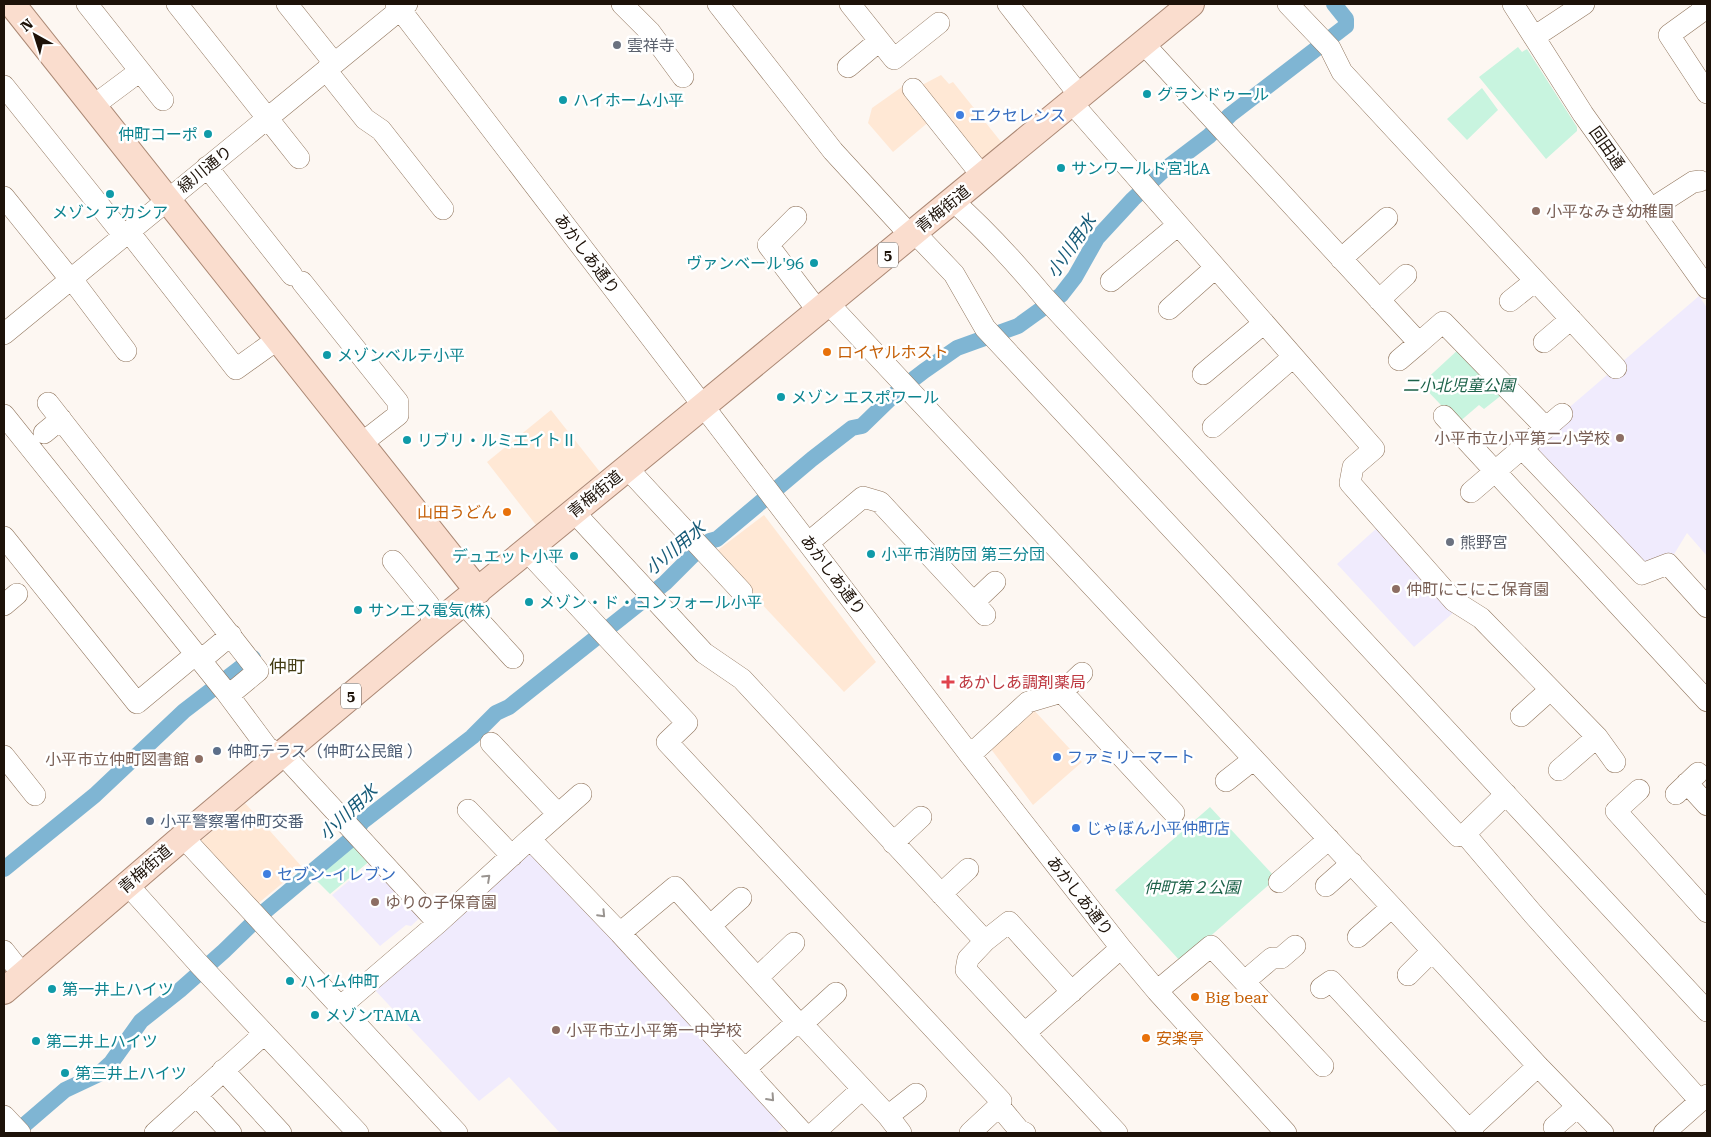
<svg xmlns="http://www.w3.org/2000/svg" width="1711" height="1137" viewBox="0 0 1711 1137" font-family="'Roboto Serif','Noto Sans JP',serif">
	<rect width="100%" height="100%" fill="#fdf7f2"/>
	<path fill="#ffe8d5" d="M941 75 949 84 953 82 1002 143 969 170 931 120 893 152 868 123 872 108 906 84 922 85Z
		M551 410 600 472 536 525 487 462Z
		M764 515 876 662 844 692 714 553Z
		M1031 707 1082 762 1033 805 988 745Z
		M245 803 302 867 255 906 197 844Z"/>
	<path fill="#f0ebfd" d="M1699 296 1707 308V556L1687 533 1668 564 1642 574 1522 448Z
		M1378 527 1453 613 1414 647 1337 564Z
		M528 849 786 1125 776 1133H560L509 1077 479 1101 372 987Z
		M374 860 424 914 411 926 406 925 380 946 332 895Z"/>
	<path fill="#c8f4df" d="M1518 47 1522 52 1527 49 1577 127V131L1546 159 1479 77Z
		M1482 88 1498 110 1467 140 1447 119Z
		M1460 348 1503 394 1484 409 1479 405 1458 423 1421 384Z
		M1210 807 1274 876 1272 882 1181 962 1115 890Z
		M356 842 371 860 330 894 313 877Z"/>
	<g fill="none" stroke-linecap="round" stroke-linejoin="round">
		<path stroke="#7fb5d3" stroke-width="16" d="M4 869 95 795 184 711 253 658
			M15 1133 65 1090 99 1074 111 1063 141 1021 180 990 224 951 264 912 350 840 362 822 472 737 496 713 509 707 665 583 692 556 710 541 717 539 812 459 852 428 862 426 898 391 924 371 957 348 1018 326 1061 295 1075 277 1097 238 1133 199 1164 170 1209 136 1230 115 1346 26V19L1334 4"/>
		<defs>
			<path id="minor" d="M87 4 163 100
				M177 4 299 158
				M287 4 334 63
				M396 4 970 755 1121 948 1157 991 1286 1133
				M622 4 650 32 683 77
				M718 4 833 151 911 236
				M850 4 894 59 939 23
				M1008 4 1080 96
				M1288 4 1330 48 1342 72 1616 368
				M1513 4 1583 114 1707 288
				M1702 4 1705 9 1669 35 1707 93
				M1534 37 1584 4
				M1143 43 1419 343 1443 322 1546 428
				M848 67 879 41
				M326 70 365 119 381 130 443 209
				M4 86 124 236
				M913 89 983 177
				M1072 103 1374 449 1353 467 1350 483 1454 601 1481 618 1597 737 1615 762
				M93 106 140 71
				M207 167 292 275
				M4 197 70 279
				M953 201C988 232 1015 262 1045 298L1707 1011
				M1651 209 1693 182 1700 181
				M796 217 768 245 818 311
				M129 232 236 369 278 339
				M914 232 954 274 985 328 1458 836 1465 834 1533 914 1700 1101
				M1341 259 1387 218
				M71 278 126 351
				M1111 281 1178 225
				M302 282 398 402V415L362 443
				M1379 300 1406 275
				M1510 301 1535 281
				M828 303 1392 907 1538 1066 1603 1133
				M1169 309 1215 268
				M4 334 407 4
				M1544 342 1571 319
				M1399 360 1419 343
				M1203 374 1264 323
				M48 403 258 671 229 695
				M4 415 226 692 267 747 289 761 438 923
				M1444 416 1707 701
				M1213 427 1293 357
				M44 433 61 419
				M1522 448 1642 574 1668 564 1707 607
				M627 468 742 592
				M1471 492 1562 414
				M573 511 704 653 742 679 985 941 968 959 966 970 1117 1133
				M4 537 137 703 196 654
				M808 543 863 497 880 502 985 615
				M526 550 687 723 667 742 1001 1101 999 1106 970 1133
				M393 561 429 605 433 627
				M974 602 995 582
				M463 603 513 658
				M4 605 17 594
				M201 660 231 635
				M1062 692 1082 673
				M1521 716 1550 690
				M491 743 558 814
				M970 755 1028 702 1062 692 1174 813
				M4 756 35 795
				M1559 770 1597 737
				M1226 781 1254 759
				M1687 783 1707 805
				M1639 790 1616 811 1707 912
				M1676 794 1698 773
				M468 810 512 856
				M1465 834 1506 794
				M183 837 457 1133
				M530 839 581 794
				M893 843 921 817
				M1279 882 1329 839
				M127 884 198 963 358 1133
				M1326 886 1352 863
				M941 894 968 869
				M710 926 741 898
				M620 933 675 887 797 1022 802 1024 888 1116 901 1133
				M1358 937 1392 907
				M985 941 1009 922 1072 992
				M4 951 23 975
				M1408 975 1432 951
				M757 978 794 943
				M1245 981 1272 958H1281L1295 946
				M1321 988 1331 981 1469 1130
				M1157 991 1211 946 1323 1066
				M340 1007 438 923 530 839 620 933 803 1133
				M802 1024 836 993
				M1025 1033 1121 948
				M745 1069 797 1022
				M223 1070 281 1133
				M196 1095 231 1133
				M999 1106 1019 1130 1025 1133
				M4 1116 20 1133
				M888 1116 916 1094
				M1554 1127 1577 1107
				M155 1133 264 1034
				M814 1133 862 1089
				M1473 1133 1469 1130 1538 1066
				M1664 1133 1707 1095"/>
			<path id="major" d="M12 4 478 591
				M4 991 183 837 433 627 703 406 1191 4"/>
		</defs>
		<use href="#minor" stroke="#92775f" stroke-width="22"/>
		<use href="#major" stroke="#ab8874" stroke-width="28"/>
		<use href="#minor" stroke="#fff" stroke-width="21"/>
		<use href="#major" stroke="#faddce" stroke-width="26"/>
	</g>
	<defs><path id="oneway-chevron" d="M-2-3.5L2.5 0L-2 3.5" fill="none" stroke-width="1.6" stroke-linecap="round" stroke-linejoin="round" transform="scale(1.25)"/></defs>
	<g stroke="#999490">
		<use href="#oneway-chevron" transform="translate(487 878) rotate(-43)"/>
		<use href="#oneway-chevron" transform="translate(602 914) rotate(46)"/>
		<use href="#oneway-chevron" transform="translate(771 1098) rotate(48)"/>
	</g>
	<g fill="#6b7280" stroke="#fff" stroke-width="2">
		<circle cx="617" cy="45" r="5"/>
		<circle cx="1450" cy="542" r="5"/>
	</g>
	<g fill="#0f9aa8" stroke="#fff" stroke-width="2">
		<circle cx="1147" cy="94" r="5"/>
		<circle cx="563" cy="100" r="5"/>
		<circle cx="208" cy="134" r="5"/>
		<circle cx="1061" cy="168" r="5"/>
		<circle cx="110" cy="194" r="5"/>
		<circle cx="814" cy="263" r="5"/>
		<circle cx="327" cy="355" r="5"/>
		<circle cx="781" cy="397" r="5"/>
		<circle cx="407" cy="440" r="5"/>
		<circle cx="871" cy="554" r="5"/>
		<circle cx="574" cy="556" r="5"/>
		<circle cx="529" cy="602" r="5"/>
		<circle cx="358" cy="610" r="5"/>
		<circle cx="290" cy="981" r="5"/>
		<circle cx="52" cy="989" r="5"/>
		<circle cx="315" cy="1015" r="5"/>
		<circle cx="36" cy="1041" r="5"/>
		<circle cx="65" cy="1073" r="5"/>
	</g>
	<g fill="#3f7fe0" stroke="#fff" stroke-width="2">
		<circle cx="960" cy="115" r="5"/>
		<circle cx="1057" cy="757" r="5"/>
		<circle cx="1076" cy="828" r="5"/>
		<circle cx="267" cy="874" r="5"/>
	</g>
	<g fill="#8d6e63" stroke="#fff" stroke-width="2">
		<circle cx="1536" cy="211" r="5"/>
		<circle cx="1620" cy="438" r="5"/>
		<circle cx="1396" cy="589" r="5"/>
		<circle cx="199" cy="759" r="5"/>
		<circle cx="375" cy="902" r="5"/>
		<circle cx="556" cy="1030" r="5"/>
	</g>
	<g fill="#e8710a" stroke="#fff" stroke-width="2">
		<circle cx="827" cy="352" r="5"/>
		<circle cx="507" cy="512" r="5"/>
		<circle cx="1195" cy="997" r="5"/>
		<circle cx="1146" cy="1038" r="5"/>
	</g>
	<path fill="#e0444e" stroke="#fff" stroke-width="2" d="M945.5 674.5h5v5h5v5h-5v5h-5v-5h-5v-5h5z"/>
	<g fill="#5c6f8a" stroke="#fff" stroke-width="2">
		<circle cx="217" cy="751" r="5"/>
		<circle cx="150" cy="821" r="5"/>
	</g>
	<g text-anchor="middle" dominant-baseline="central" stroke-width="5" stroke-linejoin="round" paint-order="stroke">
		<g fill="#fff" stroke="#615953" stroke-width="1">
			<rect x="878" y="242.5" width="20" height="25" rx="4"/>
			<rect x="341" y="683.5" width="20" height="25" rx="4"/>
		</g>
		<g font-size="15" font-weight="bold" fill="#1d1209">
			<text x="888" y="255">5</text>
			<text x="351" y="696">5</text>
		</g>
		<g font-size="16" fill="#5b616d" stroke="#fff" text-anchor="start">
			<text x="627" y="45">雲祥寺</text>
			<text x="1460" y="542">熊野宮</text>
		</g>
		<g font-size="16" fill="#0d838f" stroke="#fff" text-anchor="start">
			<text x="1157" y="94">グランドゥール</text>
			<text x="573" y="100">ハイホーム小平</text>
			<text x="198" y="134" text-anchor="end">仲町コーポ</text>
			<text x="1071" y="168">サンワールド宮北A</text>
			<text x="110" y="212" text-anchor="middle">メゾン アカシア</text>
			<text x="804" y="263" text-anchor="end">ヴァンベール'96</text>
			<text x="337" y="355">メゾンベルテ小平</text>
			<text x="791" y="397">メゾン エスポワール</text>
			<text x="417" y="440">リブリ・ルミエイトⅡ</text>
			<text x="881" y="554">小平市消防団 第三分団</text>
			<text x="564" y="556" text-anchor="end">デュエット小平</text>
			<text x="539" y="602">メゾン・ド・コンフォール小平</text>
			<text x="368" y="610">サンエス電気(株)</text>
			<text x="300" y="981">ハイム仲町</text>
			<text x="62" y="989">第一井上ハイツ</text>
			<text x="325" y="1015">メゾンTAMA</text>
			<text x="46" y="1041">第二井上ハイツ</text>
			<text x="75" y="1073">第三井上ハイツ</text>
		</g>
		<g font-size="16" fill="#366cbe" stroke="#fff" text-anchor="start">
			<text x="970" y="115">エクセレンス</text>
			<text x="1067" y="757">ファミリーマート</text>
			<text x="1086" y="828">じゃぼん小平仲町店</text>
			<text x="277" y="874">セブン-イレブン</text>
		</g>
		<g font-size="16" fill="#1d1209" stroke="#fff">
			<text transform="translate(1607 148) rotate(55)">回田通</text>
			<text transform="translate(205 169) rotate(-39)">緑川通り</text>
			<text transform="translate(943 209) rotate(-39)">青梅街道</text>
			<text transform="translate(587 254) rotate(53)">あかしあ通り</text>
			<text transform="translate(595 494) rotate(-39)">青梅街道</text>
			<text transform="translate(833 575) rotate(53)">あかしあ通り</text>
			<text transform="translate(145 869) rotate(-41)">青梅街道</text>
			<text transform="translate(1080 896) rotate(52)">あかしあ通り</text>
		</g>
		<g font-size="16" fill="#785e54" stroke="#fff" text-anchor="start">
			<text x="1546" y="211">小平なみき幼稚園</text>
			<text x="1610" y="438" text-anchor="end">小平市立小平第二小学校</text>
			<text x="1406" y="589">仲町にこにこ保育園</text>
			<text x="189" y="759" text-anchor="end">小平市立仲町図書館</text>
			<text x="385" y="902">ゆりの子保育園</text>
			<text x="566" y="1030">小平市立小平第一中学校</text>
		</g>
		<g font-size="16" fill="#c56008" stroke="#fff" text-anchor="start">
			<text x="837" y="352">ロイヤルホスト</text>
			<text x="497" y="512" text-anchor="end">山田うどん</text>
			<text x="1205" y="997">Big bear</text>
			<text x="1156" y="1038">安楽亭</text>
		</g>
		<g font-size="16" font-style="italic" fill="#1b6148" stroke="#fff">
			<text x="1459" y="385">二小北児童公園</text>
			<text x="1192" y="887">仲町第２公園</text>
		</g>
		<g font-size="16" fill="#be3a42" stroke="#fff" text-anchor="start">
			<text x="958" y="682">あかしあ調剤薬局</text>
		</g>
		<g font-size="16" fill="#4e5e75" stroke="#fff" text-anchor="start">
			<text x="227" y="751">仲町テラス（仲町公民館 ）</text>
			<text x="160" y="821">小平警察署仲町交番</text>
		</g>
		<g font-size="18" font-style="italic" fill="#175b78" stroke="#fff">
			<text transform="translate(1071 246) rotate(-55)">小川用水</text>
			<text transform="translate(675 548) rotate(-40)">小川用水</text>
			<text transform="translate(348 812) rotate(-43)">小川用水</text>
		</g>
		<g font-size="18" fill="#423c13" stroke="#fff">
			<text x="287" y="666">仲町</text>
		</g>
	</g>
	<rect width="1711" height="1137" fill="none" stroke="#1d1209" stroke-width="10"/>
	<g transform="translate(35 35) rotate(321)" stroke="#ffffff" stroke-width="4" paint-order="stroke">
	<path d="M0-4L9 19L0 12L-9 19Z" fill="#1d1209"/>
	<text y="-8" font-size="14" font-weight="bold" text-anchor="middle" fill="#1d1209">N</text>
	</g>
</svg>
